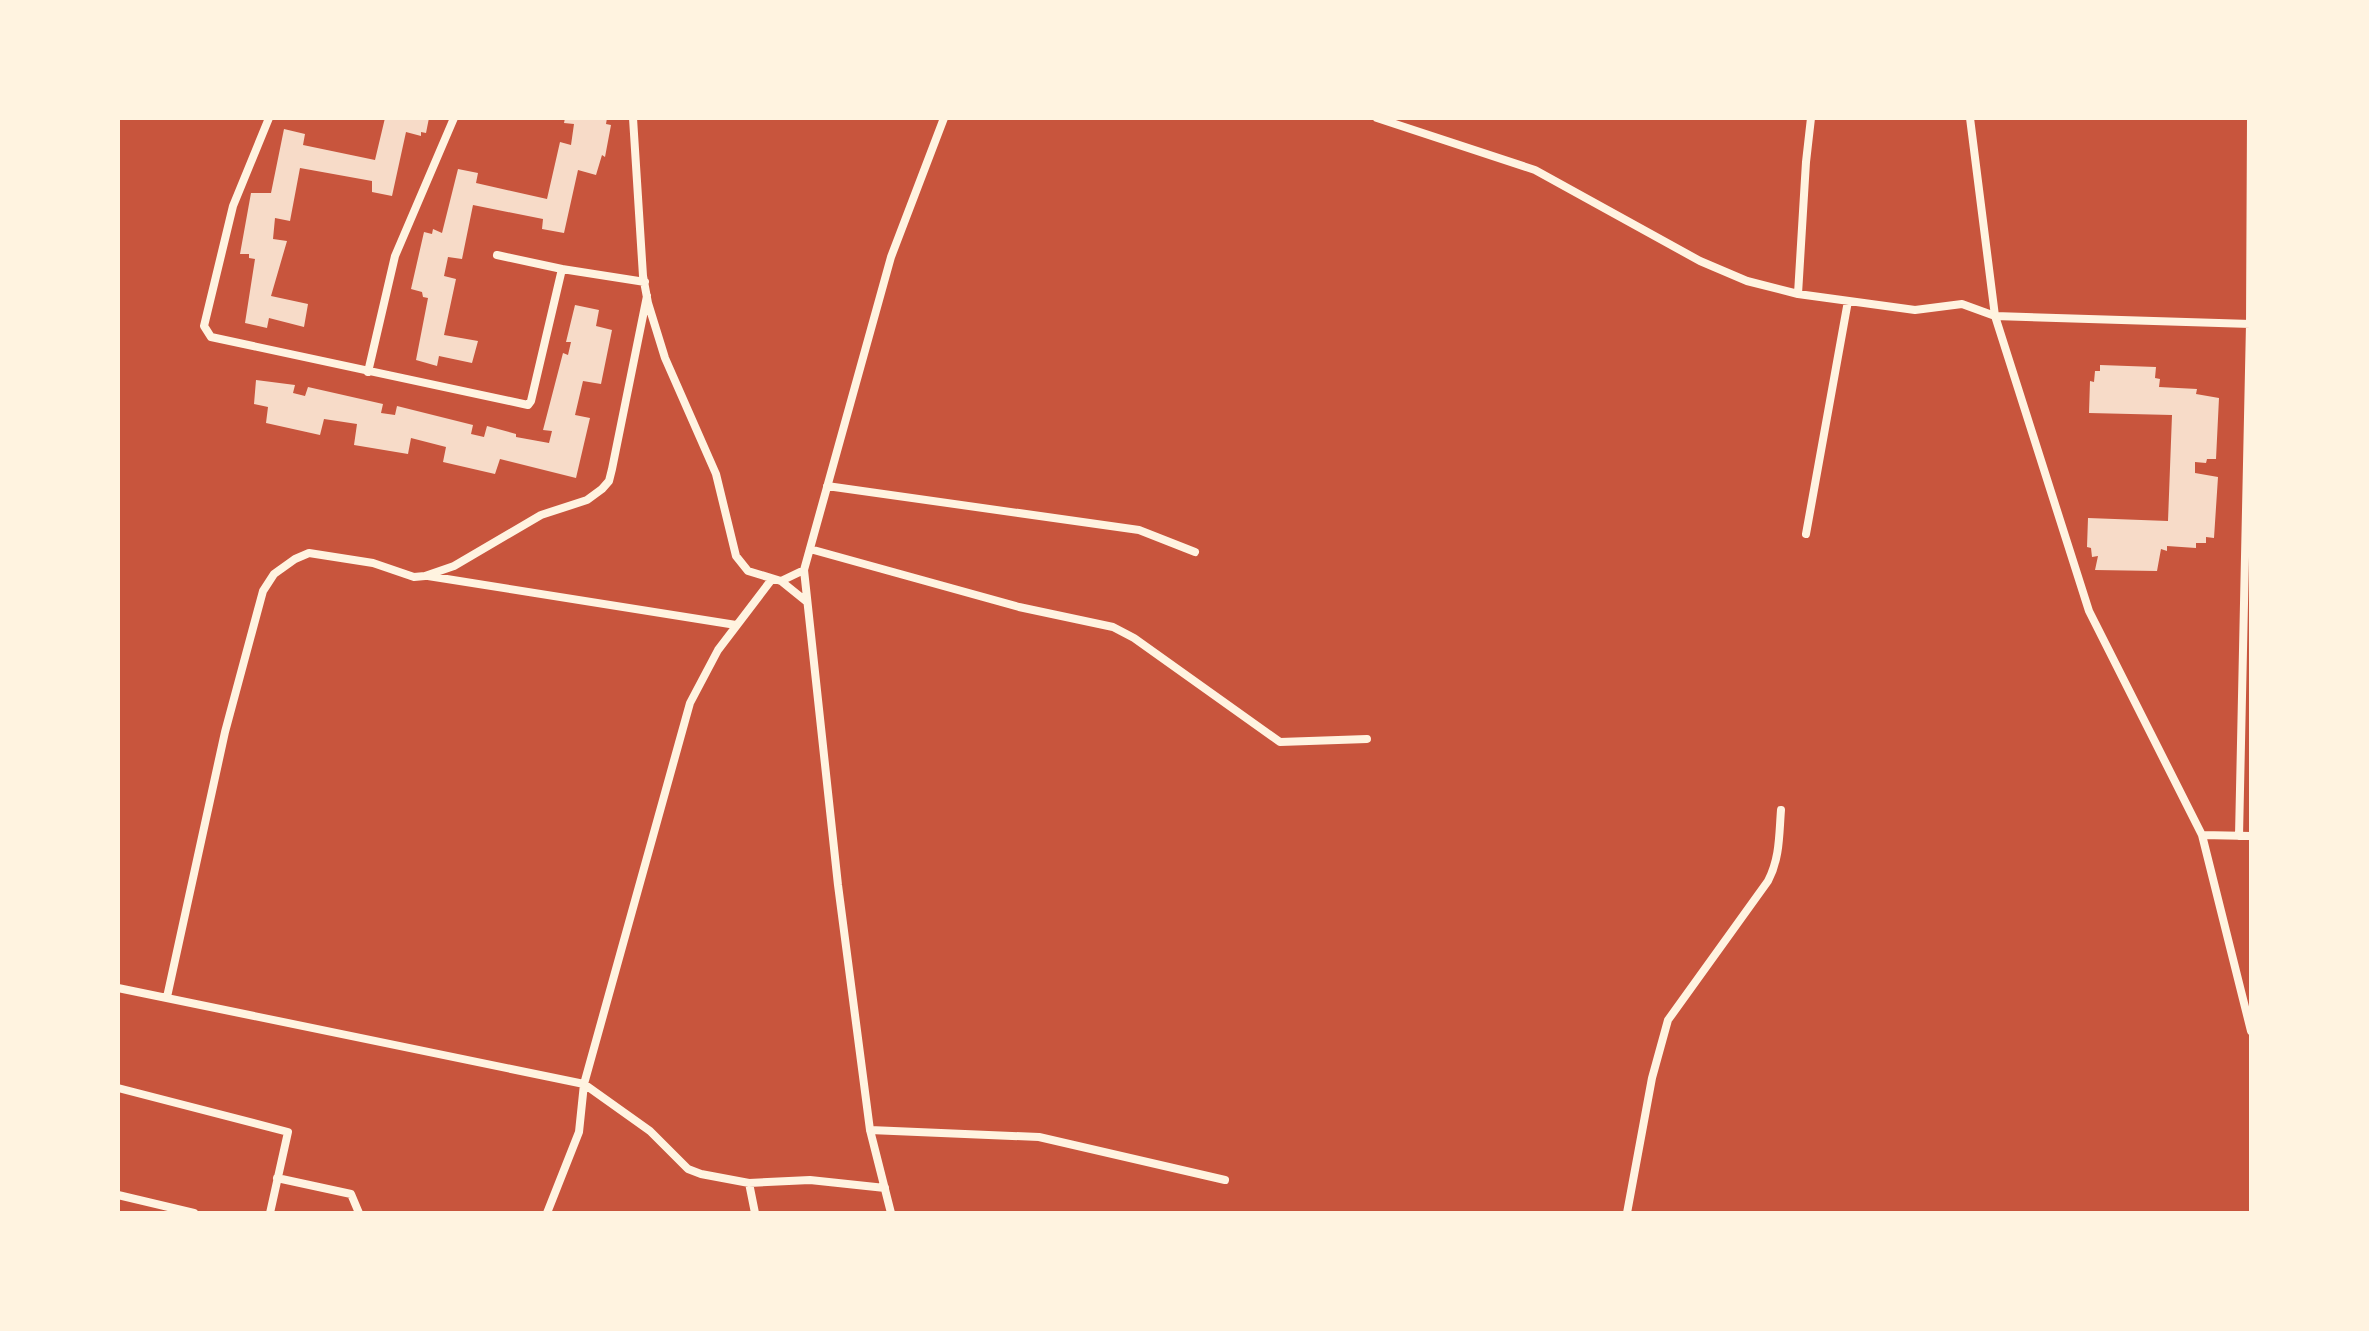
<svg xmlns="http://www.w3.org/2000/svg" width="2369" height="1331" viewBox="0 0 2369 1331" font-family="Manrope,sans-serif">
	<rect width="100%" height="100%" fill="#c8553d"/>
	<path fill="#f7dbc8" d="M385 118H429L426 133 421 132V136L406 132 392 196 372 192V181L300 168 290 221 275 218 273 239 287 241 271 296 308 304 304 327 269 318 267 328 245 323 255 259 249 258V254H240L251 193H271L284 129 305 134 303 145 375 160Z
		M565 118H607L606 124 611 125 605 157 602 155 596 175 578 170 564 233 542 229 543 219 473 205 462 259 448 257 444 276 456 279 444 335 478 341 472 363 439 356 437 366 416 360 428 298 423 297 422 292 411 289 424 232 432 234 433 229 442 233 458 169 478 173 476 183 547 199 560 142 571 145 574 124 564 123Z
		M575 305 599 310 596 326 612 330 601 384 583 381 575 415 590 418 576 478 500 459 495 474 443 462 446 447 411 438 408 454 354 445 357 424 324 419 320 435 266 423 268 407 254 404 256 380 295 385 293 393 305 396 308 387 383 404 381 413 395 415 397 406 473 425 471 434 484 437 487 426 516 434V437L549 443 552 431 543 430 563 353 568 355 571 342H566Z
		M2100 365 2156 367 2155 378 2160 379 2159 387 2197 389 2196 394 2219 398 2216 459H2207L2206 463 2195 462V473L2218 477 2214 538 2206 537V543H2196V548L2167 546V551L2161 549 2157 571 2095 570 2098 556 2092 557 2091 548 2087 547 2088 518 2168 521 2172 415 2089 413 2090 381 2094 382 2095 371H2100Z"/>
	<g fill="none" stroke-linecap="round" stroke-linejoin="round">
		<path stroke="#fff3e0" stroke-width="8" d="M269 118 233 206 204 326 211 337 528 405 531 401 562 269 645 282
			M633 118 643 276 648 303 665 358 716 474 736 556 748 571 781 581 807 602
			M1377 118 1535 170 1700 261 1747 281 1798 294 1915 310 1962 304 1995 316 2251 324
			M1970 118 1995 316 2089 611 2202 835 2251 1031
			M497 255 562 269
			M1798 294 1806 162 1811 118
			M368 372 395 256 454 118
			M827 486 1139 530 1195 552
			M1806 534 1848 301
			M810 549 1019 607 1113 627 1134 638 1280 742 1367 739
			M428 576 736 625
			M781 581 804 570
			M2202 835 2251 836
			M2239 836 2250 324 2251 118
			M118 988 584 1084 650 1131 688 1169 701 1174 749 1183 810 1180 885 1188
			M167 997 225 732 263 591 274 574 295 559 309 553 373 563 414 577 425 576 454 566 541 515 587 500 602 489 609 481 612 469 647 296
			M118 1088 288 1132 270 1213
			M870 1130 1039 1137 1225 1180
			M277 1178 351 1194 359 1213
			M749 1183 755 1213
			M118 1195 194 1213
			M547 1213 579 1132 584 1084 690 703 718 650 772 579
			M891 1213 870 1130 838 885 804 570 891 257 944 118
			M1627 1213 1652 1078 1668 1020 1768 881C1780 858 1779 835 1781 810"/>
	</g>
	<rect width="2369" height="1331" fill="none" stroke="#fff3e0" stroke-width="240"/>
</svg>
